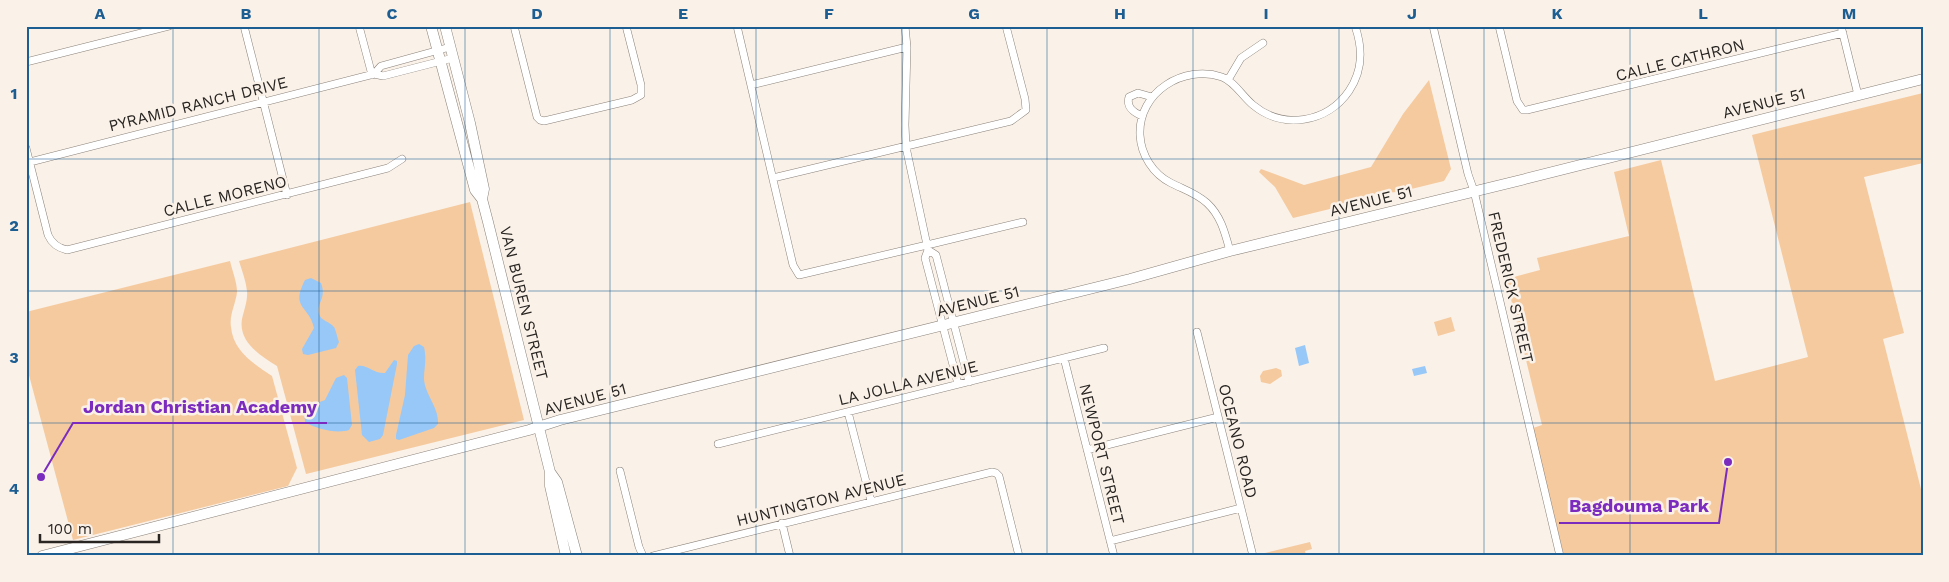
<svg xmlns="http://www.w3.org/2000/svg" width="1949" height="582" viewBox="0 0 1949 582" font-family="'Work Sans',sans-serif">
	<rect width="100%" height="100%" fill="#faf1e8"/>
	<path fill="#f5ca9f" d="M1429 80 1451 169 1444 181 1399 192 1377 193 1350 200 1334 208 1293 218 1275 187 1259 172 1261 169 1304 185 1371 167 1403 114Z
		M1923 93V163L1864 177 1904 333 1883 339 1923 497V556H1564L1533 428 1542 425 1506 279 1540 270 1537 258 1629 236 1614 172 1661 160 1715 381 1808 357 1752 135Z
		M470 202 524 420 306 474 277 366C261 356 238 342 242 319 244 310 248 300 247 291 246 281 242 271 239 261Z
		M230 261C232 270 237 282 237 292 236 303 229 315 231 327 233 351 254 364 272 376L297 468 288 486 73 540 26 364V312Z
		M1451 317 1455 331 1438 336 1434 322Z
		M1276 368 1281 370 1282 376 1270 384 1261 382 1260 376 1263 371Z
		M1310 542 1312 549 1305 551 1306 556H1262L1261 554Z"/>
	<path fill="#98c8f7" d="M311 278 321 283C327 298 316 303 319 314 321 321 329 321 334 327 336 330 337 337 339 342L336 348 308 355 303 354 302 349 314 328C309 305 290 309 305 280Z
		M419 344 424 347C427 361 424 367 424 379 425 395 439 407 438 424L434 428 399 440 396 439V435L405 395 408 355 414 346Z
		M1305 345 1309 363 1299 366 1295 348Z
		M394 360 397 361V364L383 435 380 439 369 442 362 435 355 370 358 366C367 364 374 374 385 373Z
		M1425 366 1427 373 1414 376 1412 369Z
		M344 375 347 378 352 425 349 430C337 434 316 429 305 422L304 409 309 406 325 400 336 378Z"/>
	<g fill="none" stroke-linecap="round" stroke-linejoin="round">
		<defs>
			<path id="street" d="M244 26 287 195
				M359 26 372 75
				M514 26 537 117 540 120 544 121 632 100 641 95V85L626 26
				M737 26 793 265 799 275 927 245 928 250 925 258 958 384
				M905 26 907 47 905 125 906 147 927 245 1023 222
				M1433 26 1468 174 1474 191 1560 556
				M1499 26 1517 101 1523 110H1527L1843 33
				M1841 26 1858 95
				M26 62 169 26
				M374 74 381 66 450 47
				M1228 80 1241 58 1263 43
				M751 85 907 47
				M1142 116C1133 112 1126 107 1129 97L1138 93 1152 97
				M26 148 48 235C52 244 58 248 67 250L388 168 402 159
				M30 162 374 74 383 76 453 58
				M773 178 1011 121 1026 110 1025 99 1006 26
				M928 250 936 255 969 382
				M1230 251C1225 233 1221 216 1207 203 1196 193 1185 190 1171 183 1153 174 1141 155 1140 135 1138 92 1184 64 1222 77 1235 82 1242 96 1253 105 1283 130 1327 123 1349 91 1363 70 1363 49 1355 26
				M1197 332 1253 556
				M1064 358 1114 556
				M848 412 871 501
				M718 444 1104 348
				M1087 450 1218 417
				M620 471 639 547 643 556
				M782 523 790 556
				M1110 541 1241 508
				M653 556 992 472 996 473 999 476 1019 556"/>
			<path id="secondary" d="M431 26 475 190 482 199 488 222 550 472V486L566 556
				M445 26 470 123 484 189 482 199
				M550 472 557 482 577 556
				M42 556 529 430 560 420 1130 279 1230 251 1525 179 1923 79"/>
		</defs>
		<use href="#street" stroke="#8a827a" stroke-width="8"/>
		<use href="#secondary" stroke="#8a827a" stroke-width="11"/>
		<use href="#street" stroke="#fff" stroke-width="7"/>
		<use href="#secondary" stroke="#fff" stroke-width="10"/>
	</g>
	<path fill="none" stroke="#1c5d92" stroke-width="1" stroke-opacity="0.55" d="M173 26V556M319 26V556M465 26V556M610 26V556M756 26V556M902 26V556M1047 26V556M1193 26V556M1339 26V556M1484 26V556M1630 26V556M1776 26V556M26 159H1923M26 291H1923M26 423H1923"/>
	<g text-anchor="middle" dominant-baseline="central" stroke-width="5" stroke-linejoin="round" paint-order="stroke">
		<g font-size="16" fill="#282522" stroke="#faf1e8">
			<text transform="translate(1680 60) rotate(-14)">CALLE CATHRON</text>
			<text transform="translate(1764 103) rotate(-14)">AVENUE 51</text>
			<text transform="translate(198 104) rotate(-14)">PYRAMID RANCH DRIVE</text>
			<text transform="translate(225 196) rotate(-14)">CALLE MORENO</text>
			<text transform="translate(1371 201) rotate(-14)">AVENUE 51</text>
			<text transform="translate(1511 287) rotate(77)">FREDERICK STREET</text>
			<text transform="translate(978 301) rotate(-14)">AVENUE 51</text>
			<text transform="translate(524 303) rotate(76)">VAN BUREN STREET</text>
			<text transform="translate(908 383) rotate(-14)">LA JOLLA AVENUE</text>
			<text transform="translate(585 399) rotate(-15)">AVENUE 51</text>
			<text transform="translate(1238 441) rotate(76)">OCEANO ROAD</text>
			<text transform="translate(1102 454) rotate(76)">NEWPORT STREET</text>
			<text transform="translate(821 500) rotate(-14)">HUNTINGTON AVENUE</text>
		</g>
	</g>
	<path fill="none" stroke="#7b2cbf" stroke-width="2" d="M41 477L73 423H327M1728 462L1719 523H1559"/>
	<g fill="#7b2cbf" stroke="#faf1e8" stroke-width="2">
		<circle cx="41" cy="477" r="5"/>
		<circle cx="1728" cy="462" r="5"/>
	</g>
	<g font-size="18" text-anchor="middle" font-weight="bold" fill="#7b2cbf" stroke="#faf1e8" stroke-width="5" stroke-linejoin="round" paint-order="stroke">
		<text x="200" y="413">Jordan Christian Academy</text>
		<text x="1639" y="512">Bagdouma Park</text>
	</g>
	<rect width="1949" height="582" fill="none" stroke="#faf1e8" stroke-width="55"/>
	<path d="M40 534v8h119v-8" fill="none" stroke="#282522" stroke-width="2.5"/>
	<text x="48" y="534" font-size="15" fill="#282522" stroke="#faf1e8" stroke-width="4" paint-order="stroke">100 m</text>
	<rect x="28" y="28" width="1894" height="526" fill="none" stroke="#1c5d92" stroke-width="2"/>
	<g font-size="16" text-anchor="middle" font-weight="bold" fill="#1c5d92">
		<text x="100" y="19">A</text>
		<text x="246" y="19">B</text>
		<text x="392" y="19">C</text>
		<text x="537" y="19">D</text>
		<text x="683" y="19">E</text>
		<text x="829" y="19">F</text>
		<text x="974" y="19">G</text>
		<text x="1120" y="19">H</text>
		<text x="1266" y="19">I</text>
		<text x="1412" y="19">J</text>
		<text x="1557" y="19">K</text>
		<text x="1703" y="19">L</text>
		<text x="1849" y="19">M</text>
		<text x="14" y="99">1</text>
		<text x="14" y="231">2</text>
		<text x="14" y="363">3</text>
		<text x="14" y="494">4</text>
	</g>
</svg>
